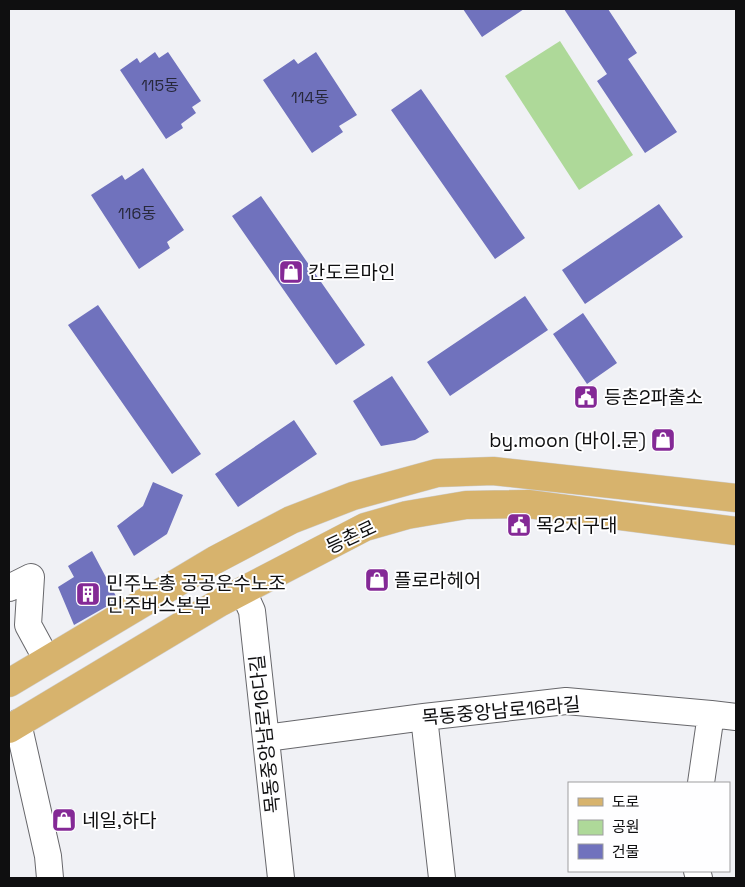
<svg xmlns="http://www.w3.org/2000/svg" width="745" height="887" viewBox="0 0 745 887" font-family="'Space Grotesk','Noto Sans KR',sans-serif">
	<rect width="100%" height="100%" fill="#f0f1f5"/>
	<path fill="#aed999" d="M560 41 633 155 579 190 505 76Z"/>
	<path fill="#7072bd" d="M463 9H524L482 37Z
		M564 9H608L637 53 628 59 677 132 645 153 597 81 607 74Z
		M155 52 159 58 168 52 201 101 192 107 196 113 181 124 183 128 166 139 120 70 137 58 140 63Z
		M316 52 357 115 339 126 343 132 312 153 263 80 294 59 298 64Z
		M421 89 525 238 495 259 391 110Z
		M143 168 184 230 167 242 170 248 139 269 91 195 122 175 125 180Z
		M261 196 365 345 336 365 232 216Z
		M659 204 683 237 585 304 562 270Z
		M525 296 548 330 450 396 427 362Z
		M98 305 201 454 172 474 68 325Z
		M583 313 617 363 587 384 553 334Z
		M392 376 429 432 415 440 381 446 353 401Z
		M294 420 317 454 238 507 215 474Z
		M153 482 183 495 167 534 134 556 117 526 143 506Z
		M92 551 118 600 74 625 58 587 74 577 68 566Z"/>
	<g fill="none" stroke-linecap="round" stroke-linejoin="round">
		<defs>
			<path id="minor" d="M9 588 31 577 28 625 47 660
				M243 591 252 611 281 878
				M424 717 442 878
				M18 723 48 856 50 878
				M266 738 424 717 566 701 711 714 736 717
				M701 783 711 714
				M697 871 699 878"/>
			<path id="major" d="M9 683 215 560 291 520 353 496 437 473 493 471 736 498
				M9 729 219 603 365 527 407 515 466 505 528 504 736 531"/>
		</defs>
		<use href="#minor" stroke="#67676b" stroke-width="28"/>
		<use href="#major" stroke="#cfcfcf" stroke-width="29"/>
		<use href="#minor" stroke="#fff" stroke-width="26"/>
		<use href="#major" stroke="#d7b36d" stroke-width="28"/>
	</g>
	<defs>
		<symbol id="shop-square" viewBox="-11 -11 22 22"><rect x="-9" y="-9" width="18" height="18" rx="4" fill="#842996" stroke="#fefeff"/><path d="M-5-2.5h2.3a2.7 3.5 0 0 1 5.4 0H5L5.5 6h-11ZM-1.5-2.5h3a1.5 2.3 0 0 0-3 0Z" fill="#fff"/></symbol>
		<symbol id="civic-square" viewBox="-11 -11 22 22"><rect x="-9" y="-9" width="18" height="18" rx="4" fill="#842996" stroke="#fefeff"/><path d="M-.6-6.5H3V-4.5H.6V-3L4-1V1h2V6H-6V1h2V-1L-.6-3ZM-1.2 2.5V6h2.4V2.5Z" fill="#fff"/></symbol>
		<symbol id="building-square" viewBox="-11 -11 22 22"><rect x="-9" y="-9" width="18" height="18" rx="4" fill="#842996" stroke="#fefeff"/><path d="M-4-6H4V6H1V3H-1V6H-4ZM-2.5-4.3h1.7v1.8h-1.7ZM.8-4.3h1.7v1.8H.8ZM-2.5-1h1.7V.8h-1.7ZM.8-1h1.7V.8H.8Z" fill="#fff"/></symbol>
	</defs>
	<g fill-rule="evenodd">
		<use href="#shop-square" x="277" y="258" width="28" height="28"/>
		<use href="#civic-square" x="572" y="383" width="28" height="28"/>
		<use href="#shop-square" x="649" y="426" width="28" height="28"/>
		<use href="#civic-square" x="505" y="511" width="28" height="28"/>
		<use href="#shop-square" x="363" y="566" width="28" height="28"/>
		<use href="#building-square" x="74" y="580" width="28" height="28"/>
		<use href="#shop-square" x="50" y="806" width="28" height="28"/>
	</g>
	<g text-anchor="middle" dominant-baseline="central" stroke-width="4" stroke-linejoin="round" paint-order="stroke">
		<g font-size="16" fill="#27283b">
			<text x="160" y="85">115동</text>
			<text x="310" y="97">114동</text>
			<text x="137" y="213">116동</text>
		</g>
		<g font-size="19" fill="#0f0f10" stroke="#fefeff" text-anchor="start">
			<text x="308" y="272">칸도르마인</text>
			<text x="604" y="397">등촌2파출소</text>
			<text x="646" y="440" text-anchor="end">by.moon (바이.문)</text>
			<text x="536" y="525">목2지구대</text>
			<text x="394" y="580">플로라헤어</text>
			<text x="106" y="583">민주노총 공공운수노조<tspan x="106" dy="22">민주버스본부</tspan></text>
			<text x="82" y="820">네일,하다</text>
		</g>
		<g font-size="19" fill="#0f0f10" stroke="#fefeff">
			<text transform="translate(351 537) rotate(-25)">등촌로</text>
			<text transform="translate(501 711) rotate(-5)">목동중앙남로16라길</text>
			<text transform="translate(265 734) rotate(-96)">목동중앙남로16다길</text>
		</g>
	</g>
	<rect width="745" height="887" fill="none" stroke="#0f0f10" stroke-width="20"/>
	<rect x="568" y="782" width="162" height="90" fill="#fefeff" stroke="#9e9e9f"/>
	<rect x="578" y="798" width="25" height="8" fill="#d7b36d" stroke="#9e9e9f"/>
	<text x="612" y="807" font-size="15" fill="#0f0f10">도로</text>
	<rect x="578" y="820" width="25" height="15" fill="#aed999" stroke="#9e9e9f"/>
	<text x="612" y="832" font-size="15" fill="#0f0f10">공원</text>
	<rect x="578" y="844" width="25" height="15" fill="#7072bd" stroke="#9e9e9f"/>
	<text x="612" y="857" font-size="15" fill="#0f0f10">건물</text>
</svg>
